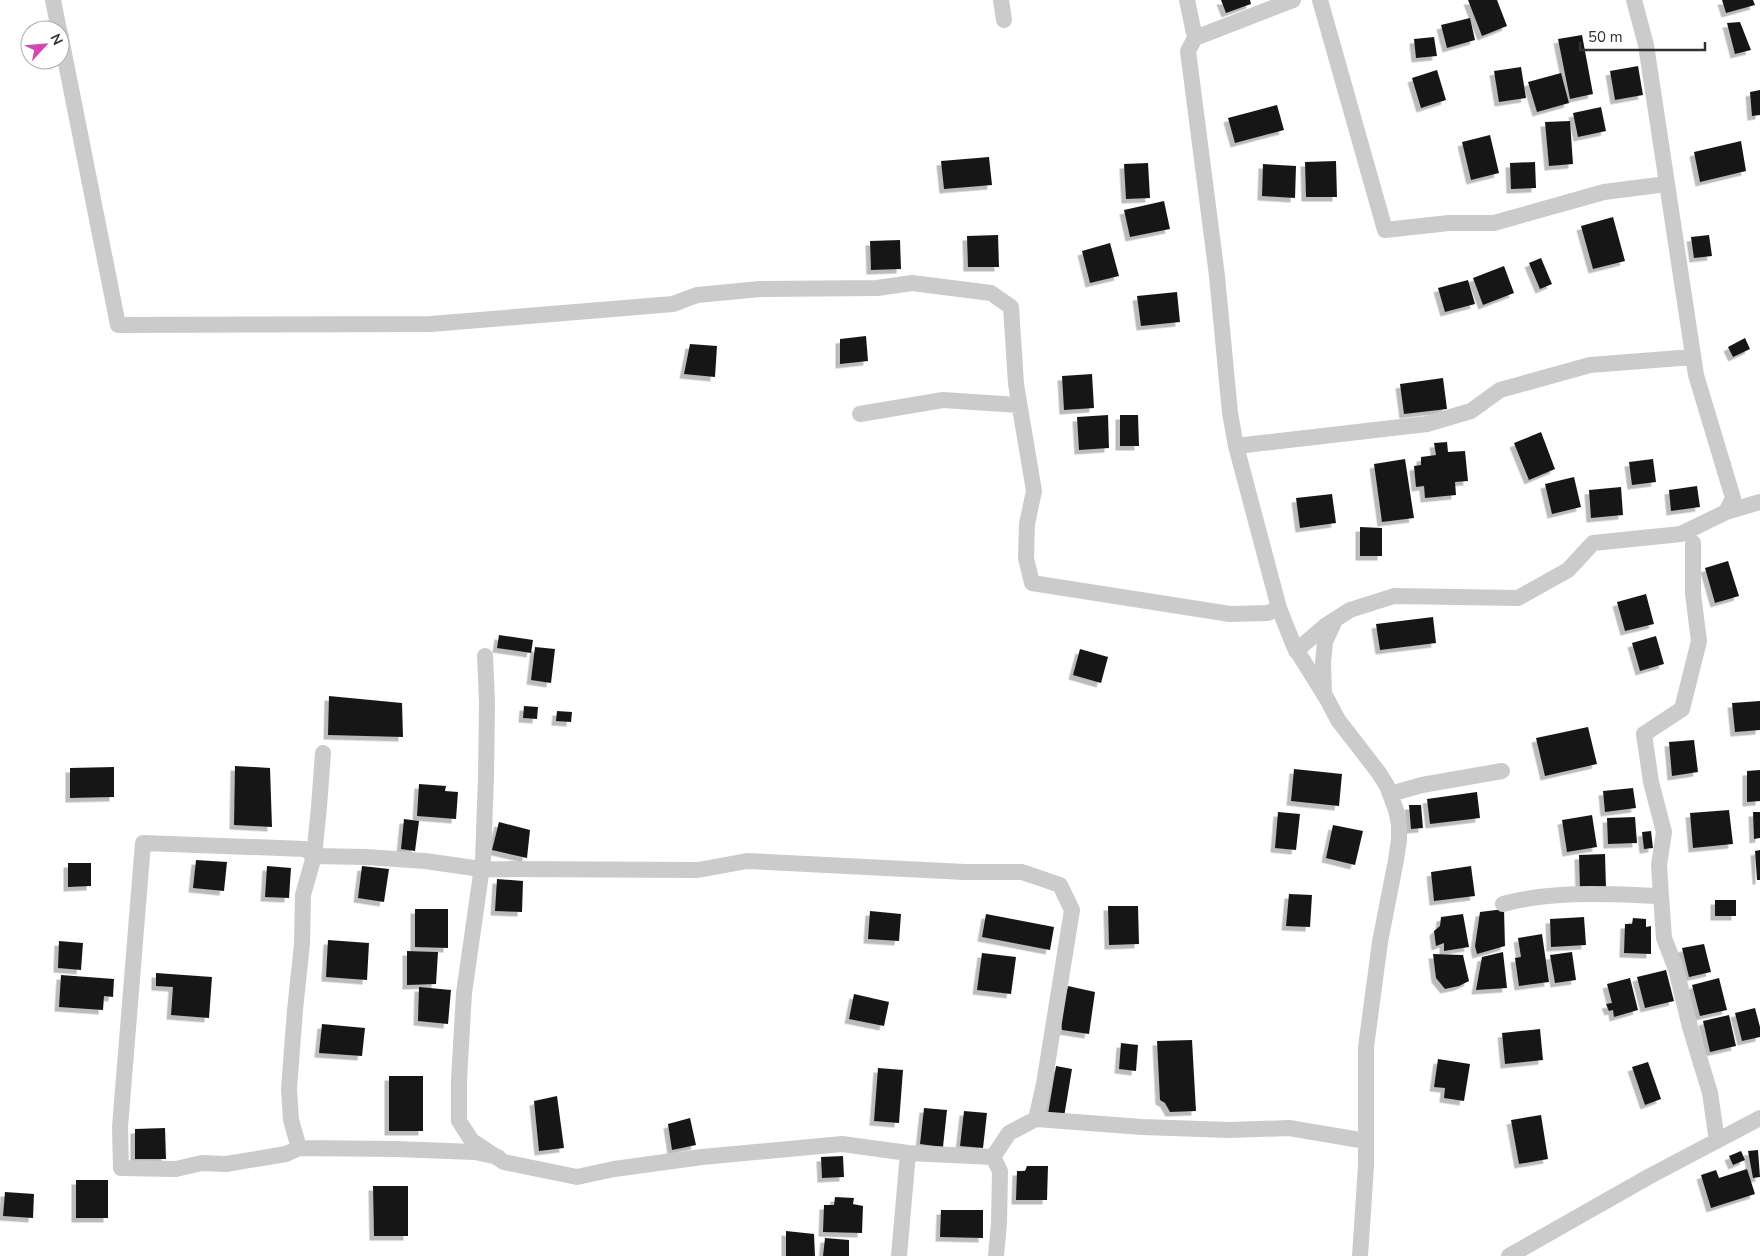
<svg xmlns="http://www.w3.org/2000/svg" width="1760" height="1256" font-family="'Nunito Sans',sans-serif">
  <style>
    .building { fill: #181818; filter: url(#shadow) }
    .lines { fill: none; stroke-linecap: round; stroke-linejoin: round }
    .minor { stroke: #cbcbcb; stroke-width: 16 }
  </style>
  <defs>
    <filter id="shadow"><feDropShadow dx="-4.5" dy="4.5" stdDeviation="0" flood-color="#0004"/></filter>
  </defs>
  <rect width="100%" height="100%" fill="#fff"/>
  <!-- building -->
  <path class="building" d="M 1221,0 L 1250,0 L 1251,4 L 1226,13 Z
    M 1468,0 L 1497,0 L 1507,26 L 1482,36 Z
    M 1722,0 L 1753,0 L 1755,5 L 1726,13 Z
    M 1470,18 L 1475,40 L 1447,48 L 1441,25 Z
    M 1740,22 L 1751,50 L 1735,54 L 1727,23 Z
    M 1582,35 L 1593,94 L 1570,99 L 1558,39 Z
    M 1434,37 L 1437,56 L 1416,58 L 1414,39 Z
    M 1638,66 L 1643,95 L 1615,100 L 1610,71 Z
    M 1521,67 L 1526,98 L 1499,102 L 1494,71 Z
    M 1437,70 L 1446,100 L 1421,108 L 1412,78 Z
    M 1561,73 L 1569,103 L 1537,112 L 1528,82 Z
    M 1760,90 L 1760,115 L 1752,116 L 1750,92 Z
    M 1277,105 L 1284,130 L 1235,143 L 1228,118 Z
    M 1601,107 L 1606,131 L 1578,137 L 1573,113 Z
    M 1570,121 L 1573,164 L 1549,166 L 1545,122 Z
    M 1490,135 L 1499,173 L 1471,180 L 1462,142 Z
    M 1741,141 L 1746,171 L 1700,182 L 1694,152 Z
    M 989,157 L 992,185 L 944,189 L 941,161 Z
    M 1336,161 L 1337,197 L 1306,197 L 1305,162 Z
    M 1535,162 L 1536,188 L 1511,189 L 1510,163 Z
    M 1148,163 L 1150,198 L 1126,199 L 1124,164 Z
    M 1263,164 L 1296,166 L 1295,198 L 1262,196 Z
    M 1164,201 L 1170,229 L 1130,237 L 1124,210 Z
    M 1613,217 L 1625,261 L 1593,269 L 1581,226 Z
    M 998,235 L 999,267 L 968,267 L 967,236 Z
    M 1709,235 L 1712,256 L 1694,258 L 1691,237 Z
    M 900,240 L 901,269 L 871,270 L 870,241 Z
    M 1110,243 L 1119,276 L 1090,283 L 1082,251 Z
    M 1541,258 L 1552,284 L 1540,289 L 1529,263 Z
    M 1504,266 L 1514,293 L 1483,305 L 1473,278 Z
    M 1468,280 L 1475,304 L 1445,312 L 1438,288 Z
    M 1177,292 L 1180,322 L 1141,326 L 1137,296 Z
    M 866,336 L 868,361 L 840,364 L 840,339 Z
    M 1745,338 L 1750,349 L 1733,357 L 1728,347 Z
    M 690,344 L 717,346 L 715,377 L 684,374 Z
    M 1092,374 L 1094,408 L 1064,410 L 1062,376 Z
    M 1443,378 L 1447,409 L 1404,414 L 1400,384 Z
    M 1108,415 L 1109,448 L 1079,450 L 1077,417 Z
    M 1120,415 L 1138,415 L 1139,446 L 1120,446 Z
    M 1541,432 L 1555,469 L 1529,480 L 1514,443 Z
    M 1447,442 L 1448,452 L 1465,451 L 1468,481 L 1455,482 L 1456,495 L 1425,498 L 1424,486 L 1416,487 L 1414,466 L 1421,465 L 1421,457 L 1436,455 L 1434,443 Z
    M 1405,459 L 1414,518 L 1382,522 L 1374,464 Z
    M 1653,459 L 1656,482 L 1632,485 L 1629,462 Z
    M 1574,477 L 1581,507 L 1552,514 L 1545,484 Z
    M 1697,486 L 1700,507 L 1671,511 L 1669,490 Z
    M 1621,487 L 1623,515 L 1591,518 L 1589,490 Z
    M 1332,494 L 1336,523 L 1300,528 L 1296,498 Z
    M 1360,527 L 1382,528 L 1382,556 L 1360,556 Z
    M 1728,561 L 1739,596 L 1715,603 L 1705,568 Z
    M 1646,594 L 1654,624 L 1625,631 L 1617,602 Z
    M 1433,617 L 1436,643 L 1380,650 L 1376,624 Z
    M 499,635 L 533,640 L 531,653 L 497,648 Z
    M 1656,636 L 1664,664 L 1640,671 L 1632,643 Z
    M 535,647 L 555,649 L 551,683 L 531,680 Z
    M 1080,649 L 1108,657 L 1101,683 L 1073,675 Z
    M 329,696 L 402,703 L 403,737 L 328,735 Z
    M 1760,701 L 1760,730 L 1735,732 L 1732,703 Z
    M 524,706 L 538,707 L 537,719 L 523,718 Z
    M 557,711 L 572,712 L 571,722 L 556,721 Z
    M 1588,727 L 1597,764 L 1545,776 L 1536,738 Z
    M 1694,740 L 1698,772 L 1672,776 L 1669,742 Z
    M 235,766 L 270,768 L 272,827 L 234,825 Z
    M 114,767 L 114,797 L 70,798 L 70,768 Z
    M 1294,769 L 1342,774 L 1339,806 L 1291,801 Z
    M 1760,770 L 1760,801 L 1747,802 L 1747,771 Z
    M 419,784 L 446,786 L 445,791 L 458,792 L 456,819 L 417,816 Z
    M 1633,788 L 1636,808 L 1605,812 L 1603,791 Z
    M 1477,792 L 1480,818 L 1430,824 L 1427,799 Z
    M 1409,805 L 1421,805 L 1423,828 L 1411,829 Z
    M 1729,810 L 1733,844 L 1693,848 L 1690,813 Z
    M 1278,812 L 1300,814 L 1296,850 L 1275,848 Z
    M 1753,812 L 1760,812 L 1760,838 L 1754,839 Z
    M 1592,815 L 1597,847 L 1567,852 L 1562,820 Z
    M 1635,817 L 1637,843 L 1608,844 L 1607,818 Z
    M 404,819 L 419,821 L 415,851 L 401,849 Z
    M 499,822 L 530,830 L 527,858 L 492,850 Z
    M 1333,825 L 1363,831 L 1355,865 L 1326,858 Z
    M 1651,831 L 1653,848 L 1644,849 L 1642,832 Z
    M 1760,850 L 1760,880 L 1757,880 L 1755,851 Z
    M 1605,854 L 1606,888 L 1580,889 L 1579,855 Z
    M 196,860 L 227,862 L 224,891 L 193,888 Z
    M 68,863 L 91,863 L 91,886 L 68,887 Z
    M 267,866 L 291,868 L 289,898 L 265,897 Z
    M 362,866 L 389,869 L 384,902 L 358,898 Z
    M 1471,866 L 1475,896 L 1434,901 L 1431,872 Z
    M 497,879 L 523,881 L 522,912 L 495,911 Z
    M 1289,894 L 1312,895 L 1310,927 L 1286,926 Z
    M 1715,900 L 1736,900 L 1736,916 L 1715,916 Z
    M 1108,906 L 1138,906 L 1139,944 L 1109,945 Z
    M 415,909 L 448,909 L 448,948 L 415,947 Z
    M 1504,909 L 1505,946 L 1477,954 L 1475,946 L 1480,912 Z
    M 870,911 L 901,914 L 899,941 L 868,939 Z
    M 986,914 L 1054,927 L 1050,950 L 982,937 Z
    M 1463,914 L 1469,947 L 1444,951 L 1444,943 L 1436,946 L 1434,931 L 1440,926 L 1441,917 Z
    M 1584,917 L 1586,945 L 1551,947 L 1550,919 Z
    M 1633,918 L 1646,919 L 1646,927 L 1651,926 L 1651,954 L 1624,953 L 1625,924 L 1632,924 Z
    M 1542,934 L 1549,982 L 1519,986 L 1515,958 L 1521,957 L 1518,938 Z
    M 328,940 L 369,943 L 367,980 L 326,977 Z
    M 59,941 L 83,943 L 81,970 L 58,968 Z
    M 1704,944 L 1711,972 L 1689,977 L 1682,948 Z
    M 407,951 L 438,952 L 436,984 L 407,985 Z
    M 1503,952 L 1507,988 L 1476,990 L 1482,957 Z
    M 1572,952 L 1576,980 L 1555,983 L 1550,955 Z
    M 982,953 L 1016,957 L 1011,994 L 977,990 Z
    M 1433,954 L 1463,955 L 1469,981 L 1459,986 L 1445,989 L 1436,978 Z
    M 1666,970 L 1674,1001 L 1645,1008 L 1637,977 Z
    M 156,973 L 212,977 L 209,1018 L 171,1015 L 173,987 L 156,986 Z
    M 61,975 L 114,979 L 113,997 L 104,996 L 103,1010 L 59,1007 Z
    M 1630,978 L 1638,1010 L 1614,1017 L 1613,1010 L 1609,1011 L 1606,1004 L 1612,1003 L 1607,984 Z
    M 1719,978 L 1727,1010 L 1700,1016 L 1692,985 Z
    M 1068,986 L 1095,992 L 1089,1034 L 1062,1030 L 1060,1015 Z
    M 419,987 L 451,990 L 448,1024 L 418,1021 Z
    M 854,994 L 889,1002 L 884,1026 L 849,1019 Z
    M 1755,1008 L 1760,1027 L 1760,1037 L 1742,1041 L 1735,1013 Z
    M 1729,1015 L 1736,1046 L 1710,1052 L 1703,1021 Z
    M 322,1024 L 365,1028 L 362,1056 L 319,1053 Z
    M 1540,1029 L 1543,1060 L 1505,1064 L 1502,1033 Z
    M 1192,1040 L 1196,1111 L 1170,1112 L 1165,1103 L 1160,1100 L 1157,1041 Z
    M 1121,1043 L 1138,1045 L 1136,1071 L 1119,1069 Z
    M 1438,1059 L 1470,1064 L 1464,1101 L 1444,1098 L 1445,1088 L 1434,1087 Z
    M 1648,1062 L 1661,1099 L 1645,1105 L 1632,1067 Z
    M 1056,1066 L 1072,1069 L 1064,1117 L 1048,1114 Z
    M 878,1068 L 903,1070 L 899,1123 L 874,1121 Z
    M 389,1076 L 423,1076 L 423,1131 L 389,1131 Z
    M 557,1096 L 564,1148 L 539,1151 L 534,1101 Z
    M 924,1108 L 947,1110 L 943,1147 L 920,1144 Z
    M 964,1111 L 987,1113 L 983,1148 L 960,1146 Z
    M 1541,1115 L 1548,1159 L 1519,1164 L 1511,1120 Z
    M 690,1118 L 696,1145 L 672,1150 L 668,1124 Z
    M 165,1128 L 166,1159 L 135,1159 L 135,1129 Z
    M 1758,1150 L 1760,1177 L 1753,1178 L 1748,1151 Z
    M 1741,1151 L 1745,1160 L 1733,1165 L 1729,1156 Z
    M 843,1156 L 844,1177 L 822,1178 L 821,1157 Z
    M 1027,1166 L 1048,1166 L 1047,1200 L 1016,1200 L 1017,1171 L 1025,1171 Z
    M 1747,1169 L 1755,1194 L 1711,1208 L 1701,1175 L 1716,1170 L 1719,1178 Z
    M 76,1180 L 108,1180 L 108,1218 L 76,1218 Z
    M 373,1186 L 408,1186 L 408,1236 L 374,1236 Z
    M 5,1192 L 34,1194 L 33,1218 L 3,1216 Z
    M 835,1197 L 854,1198 L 853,1204 L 863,1206 L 862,1233 L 823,1232 L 824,1205 L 834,1205 Z
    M 941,1210 L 983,1210 L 983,1238 L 940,1237 Z
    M 786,1231 L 814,1234 L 815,1256 L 786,1256 Z
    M 825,1238 L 849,1240 L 849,1256 L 823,1256 Z"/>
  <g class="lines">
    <!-- minor -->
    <path class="minor" d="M 53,0 L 59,30
      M 1001,0 L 1004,20
      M 1187,0 L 1195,38 L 1188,51 L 1217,276 L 1230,413 L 1236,446 L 1279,608 L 1294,646 L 1327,699 L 1338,720 L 1379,773 L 1387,786 L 1396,810 L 1399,825 L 1399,840 L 1396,860 L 1380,942 L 1366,1047 L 1366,1166 L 1360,1256
      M 1320,0 L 1385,230 L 1449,223 L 1494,223 L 1604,192 L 1667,184
      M 1634,0 L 1646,45 L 1696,375 L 1733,498 L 1726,512 L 1760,502
      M 60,33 L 118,325 L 431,324 L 673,304 L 697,295 L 760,289 L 877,288 L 912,283 L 991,293 L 1011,307 L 1016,384 L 1034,491 L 1027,524 L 1026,558 L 1032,583 L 1230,614 L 1268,613 L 1279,608
      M 1195,38 L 1293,0
      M 860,414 L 943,400 L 1019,405
      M 1236,446 L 1427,424 L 1471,411 L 1500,390 L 1590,365 L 1693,357
      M 1296,651 L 1325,626 L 1350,610 L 1394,596 L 1518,598 L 1568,570 L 1593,543 L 1681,534 L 1726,512
      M 485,656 L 487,702 L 486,777 L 483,860 L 464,993 L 459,1080 L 459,1121 L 472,1141 L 504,1162 L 577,1177 L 614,1169 L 702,1157 L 842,1144 L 908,1153 L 993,1157 L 1009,1133 L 1036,1119
      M 1324,693 L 1323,663 L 1325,642 L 1335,620
      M 323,753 L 319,807 L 314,856 L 366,857 L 425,861 L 481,869 L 698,870 L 747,861 L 965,872 L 1022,872 L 1060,885 L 1072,910 L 1044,1084 L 1036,1119 L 1142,1127 L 1229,1130 L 1289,1128 L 1366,1141
      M 1390,794 L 1422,785 L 1502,771
      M 1661,896 L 1664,938 L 1676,969 L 1690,1027 L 1710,1093 L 1717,1141
      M 1503,904 C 1554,890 1609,894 1661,896 L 1659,865 L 1664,832 L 1651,782 L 1644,734 L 1682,709 L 1699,641 L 1693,594 L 1693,543
      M 299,1148 L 286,1154 L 226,1164 L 202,1163 L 176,1169 L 121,1168 L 120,1127 L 143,843 L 305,849 L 314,856 L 303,895 L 302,944 L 295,1010 L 289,1089 L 291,1120 L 299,1148 L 395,1149 L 475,1152 L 498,1157
      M 993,1157 L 1000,1171 L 999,1223 L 996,1256
      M 899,1256 L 908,1153
      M 1509,1256 L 1650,1176 L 1760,1118"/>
  </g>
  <!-- north arrow -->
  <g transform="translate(45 45) rotate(64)"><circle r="24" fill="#ffffff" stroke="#adadad"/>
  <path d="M0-4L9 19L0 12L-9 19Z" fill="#d447b2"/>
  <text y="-8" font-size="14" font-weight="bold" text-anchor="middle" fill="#313131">N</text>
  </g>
  <!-- scale -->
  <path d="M1580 42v8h125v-8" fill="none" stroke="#313131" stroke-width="2.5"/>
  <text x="1588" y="42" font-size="15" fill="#313131" stroke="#ffffff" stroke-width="4" paint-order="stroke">50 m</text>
</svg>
